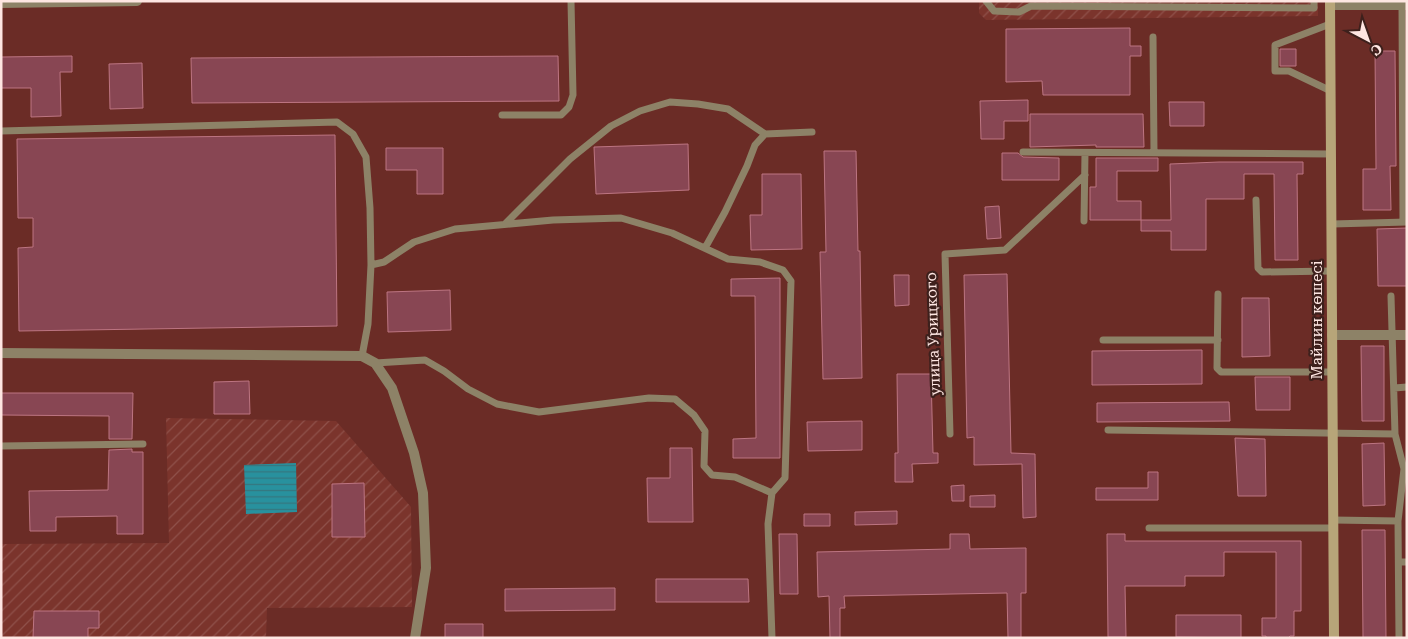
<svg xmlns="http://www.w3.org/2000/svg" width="1408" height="639" font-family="'Roboto Serif',serif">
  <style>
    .industrial { fill: url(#industrial-furrows) }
    .water { fill: url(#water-rules) }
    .building { fill: #884653; stroke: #bd7582 }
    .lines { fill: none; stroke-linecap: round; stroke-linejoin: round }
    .lane { stroke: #8d8267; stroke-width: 7 }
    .street { stroke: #8d8267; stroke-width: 10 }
    .secondary { stroke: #b7a579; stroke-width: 10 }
    .labels { text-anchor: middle; stroke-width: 4.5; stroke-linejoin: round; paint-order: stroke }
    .street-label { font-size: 15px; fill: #fee6e2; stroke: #3d201c }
  </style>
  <defs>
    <pattern id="industrial-furrows" width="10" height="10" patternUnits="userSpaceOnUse" patternTransform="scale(1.25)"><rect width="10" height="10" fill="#7b342c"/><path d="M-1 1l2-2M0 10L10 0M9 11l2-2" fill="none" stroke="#8f514a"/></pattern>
    <pattern id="water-rules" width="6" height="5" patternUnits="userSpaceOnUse" patternTransform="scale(1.25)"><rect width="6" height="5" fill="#28919e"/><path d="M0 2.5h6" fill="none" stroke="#35767e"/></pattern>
  </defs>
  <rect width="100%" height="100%" fill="#6b2c26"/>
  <!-- industrial -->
  <path class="industrial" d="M 979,1 L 1318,1 L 1318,16 L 986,20 L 979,13 Z
    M 166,418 L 336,421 L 411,507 L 412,607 L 267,608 L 266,638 L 1,638 L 1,544 L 169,543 Z"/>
  <!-- water -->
  <path class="water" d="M 296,463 L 297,512 L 246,514 L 244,465 Z"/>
  <!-- building -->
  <path class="building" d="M 1130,28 L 1130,46 L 1141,46 L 1141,56 L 1130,56 L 1130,95 L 1043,95 L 1042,81 L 1006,82 L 1006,29 Z
    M 1280,49 L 1296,49 L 1296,66 L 1280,66 Z
    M 1375,51 L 1395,51 L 1396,166 L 1390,166 L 1391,210 L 1363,210 L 1363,169 L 1376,169 Z
    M 72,56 L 72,72 L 60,72 L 61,116 L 31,117 L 31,88 L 1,88 L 1,57 Z
    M 558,56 L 559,101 L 192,103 L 191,58 Z
    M 142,63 L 143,108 L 110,109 L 109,64 Z
    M 1028,100 L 1028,121 L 1004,121 L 1004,139 L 981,139 L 980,101 Z
    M 1169,102 L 1204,102 L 1204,126 L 1170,126 Z
    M 1030,114 L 1143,114 L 1144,147 L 1096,147 L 1096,145 L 1030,147 Z
    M 335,135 L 337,326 L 19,331 L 18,248 L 33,247 L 33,218 L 18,218 L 17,139 Z
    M 688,144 L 689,190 L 596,194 L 594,147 Z
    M 386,148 L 443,148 L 443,194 L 417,194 L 417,170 L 386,170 Z
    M 824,151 L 856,151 L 858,251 L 860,251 L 862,378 L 823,379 L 820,252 L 826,252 Z
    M 1002,153 L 1018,153 L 1023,157 L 1059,158 L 1059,180 L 1002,180 Z
    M 1096,158 L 1158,158 L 1158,171 L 1117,171 L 1117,201 L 1141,201 L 1141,220 L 1090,220 L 1090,187 L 1096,187 Z
    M 1219,162 L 1303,162 L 1303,174 L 1297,174 L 1298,260 L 1275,260 L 1274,174 L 1244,174 L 1244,199 L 1206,199 L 1206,250 L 1171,250 L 1171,231 L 1141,231 L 1141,220 L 1171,220 L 1170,164 Z
    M 762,174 L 801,174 L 802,249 L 751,250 L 750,215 L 762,215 Z
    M 999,206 L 1001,238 L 987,239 L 985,207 Z
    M 1407,228 L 1407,286 L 1378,286 L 1377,229 Z
    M 1007,274 L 1011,453 L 1035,454 L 1036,517 L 1023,518 L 1022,464 L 974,465 L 974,437 L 967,438 L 964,275 Z
    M 894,275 L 909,275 L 909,305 L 895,306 Z
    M 780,278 L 780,458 L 733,458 L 733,439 L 756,438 L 755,296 L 731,296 L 731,279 Z
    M 450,290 L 451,330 L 388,332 L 387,292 Z
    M 1242,298 L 1269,298 L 1270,356 L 1242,357 Z
    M 1361,346 L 1384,346 L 1384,421 L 1362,421 Z
    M 1202,350 L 1202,384 L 1092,385 L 1092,351 Z
    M 897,374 L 931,374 L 933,453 L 938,453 L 938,463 L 912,464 L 913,482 L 895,482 L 895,453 L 898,453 Z
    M 1255,377 L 1290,377 L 1290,410 L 1256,410 Z
    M 249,381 L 250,414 L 214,414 L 214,382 Z
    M 1,393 L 133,393 L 132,439 L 109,439 L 109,416 L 1,415 Z
    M 1229,402 L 1230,421 L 1097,422 L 1097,403 Z
    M 862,421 L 862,450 L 808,451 L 807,422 Z
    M 1235,438 L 1265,439 L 1266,496 L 1238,496 Z
    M 1384,443 L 1385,505 L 1363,506 L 1362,444 Z
    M 670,448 L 692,448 L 693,522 L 648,522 L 647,478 L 670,478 Z
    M 132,449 L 132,452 L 143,452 L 143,534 L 117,534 L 117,516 L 56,517 L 56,531 L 30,531 L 29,491 L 108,490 L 109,450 Z
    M 1148,472 L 1158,472 L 1158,500 L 1096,500 L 1096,488 L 1148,488 Z
    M 364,483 L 365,537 L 332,537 L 332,484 Z
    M 964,485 L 964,501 L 952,501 L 951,486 Z
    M 995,495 L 995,507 L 970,507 L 970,496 Z
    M 897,511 L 897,524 L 855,525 L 855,512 Z
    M 804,514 L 830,514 L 830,526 L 804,526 Z
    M 1362,530 L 1385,530 L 1386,638 L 1363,638 Z
    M 779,534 L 797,534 L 798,594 L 780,594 Z
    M 950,534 L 969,534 L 970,549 L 1026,548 L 1026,593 L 1021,593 L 1021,638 L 1008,638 L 1007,593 L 844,596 L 845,608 L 840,608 L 840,638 L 830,638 L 829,596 L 818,597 L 817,552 L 950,549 Z
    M 1107,534 L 1125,534 L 1125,541 L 1301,541 L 1301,611 L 1294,611 L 1294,636 L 1290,636 L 1288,638 L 1266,638 L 1266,636 L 1262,636 L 1262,618 L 1276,618 L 1276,552 L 1224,552 L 1224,576 L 1185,576 L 1185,586 L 1125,586 L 1126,637 L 1108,637 Z
    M 656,579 L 748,579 L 749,602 L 656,602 Z
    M 615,588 L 615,610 L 505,611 L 505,589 Z
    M 34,611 L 99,611 L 99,628 L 88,628 L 88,638 L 33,638 Z
    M 1176,615 L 1241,615 L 1241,638 L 1176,637 Z
    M 445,624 L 483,624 L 483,638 L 445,638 Z"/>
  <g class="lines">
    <!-- lane -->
    <path class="lane" d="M 986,1 L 994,11 L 1019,12 L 1031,6 L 1314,8 L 1314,1
      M 1402,5 L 1403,222
      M 1330,24 L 1275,45 L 1275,71 L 1289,71 L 1331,91
      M 1153,37 L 1154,153
      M 502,115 L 561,115 L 569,107 L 573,95 L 571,1
      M 1,131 L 337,122 L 353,134 L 366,157 L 370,208 L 371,265
      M 1023,152 L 1331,154
      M 1256,200 L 1258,268 L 1262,272 L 1332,271
      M 1084,221 L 1085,153
      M 506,223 L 570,159 L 611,126 L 640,111 L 670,102 L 698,104 L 728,109 L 765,134
      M 1332,224 L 1407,222
      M 705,248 L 725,212 L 747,166 L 755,145 L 765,134 L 812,132
      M 1218,294 L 1217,368 L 1221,372 L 1332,372
      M 1391,296 L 1395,434 L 1404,469 L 1398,521 L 1399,638
      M 1103,340 L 1218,340
      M 362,356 L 368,324 L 371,265 L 384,262 L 414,242 L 455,229 L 553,220 L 621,218 L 672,233 L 728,259 L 760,262 L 783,270 L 791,281 L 785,478 L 772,493 L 768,524 L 772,638
      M 375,363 L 425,360 L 444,371 L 468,389 L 497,404 L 539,412 L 649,398 L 675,399 L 694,415 L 705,431 L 704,466 L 712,475 L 735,477 L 772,493
      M 1394,388 L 1407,387
      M 1108,430 L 1395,434
      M 950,434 L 945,254 L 1005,250 L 1085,175
      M 1,446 L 143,444
      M 1333,520 L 1398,521
      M 1149,528 L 1333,528
      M 1399,562 L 1407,562"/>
    <!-- street -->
    <path class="street" d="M 1,3 L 137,1
      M 1330,5 L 1407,5
      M 1332,335 L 1407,335
      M 1,353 L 362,356 L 375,363 L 392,388 L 414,453 L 423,493 L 426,568 L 415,638"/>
    <!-- secondary -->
    <path class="secondary" d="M 1330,1 L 1334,638"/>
  </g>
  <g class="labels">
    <!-- street labels -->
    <g class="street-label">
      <text transform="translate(1317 320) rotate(-90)" y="5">Майлин көшесі</text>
      <text transform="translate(933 334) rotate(-92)" y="5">улица Урицкого</text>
    </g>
  </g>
  <!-- border -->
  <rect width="1408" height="639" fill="none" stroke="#fee6e2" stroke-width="5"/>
  <!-- north arrow -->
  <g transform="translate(1368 40) rotate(139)" stroke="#3d201c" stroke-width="4" paint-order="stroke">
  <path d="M0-4L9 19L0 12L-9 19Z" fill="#fee6e2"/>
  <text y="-8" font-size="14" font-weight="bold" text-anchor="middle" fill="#fee6e2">С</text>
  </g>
</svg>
